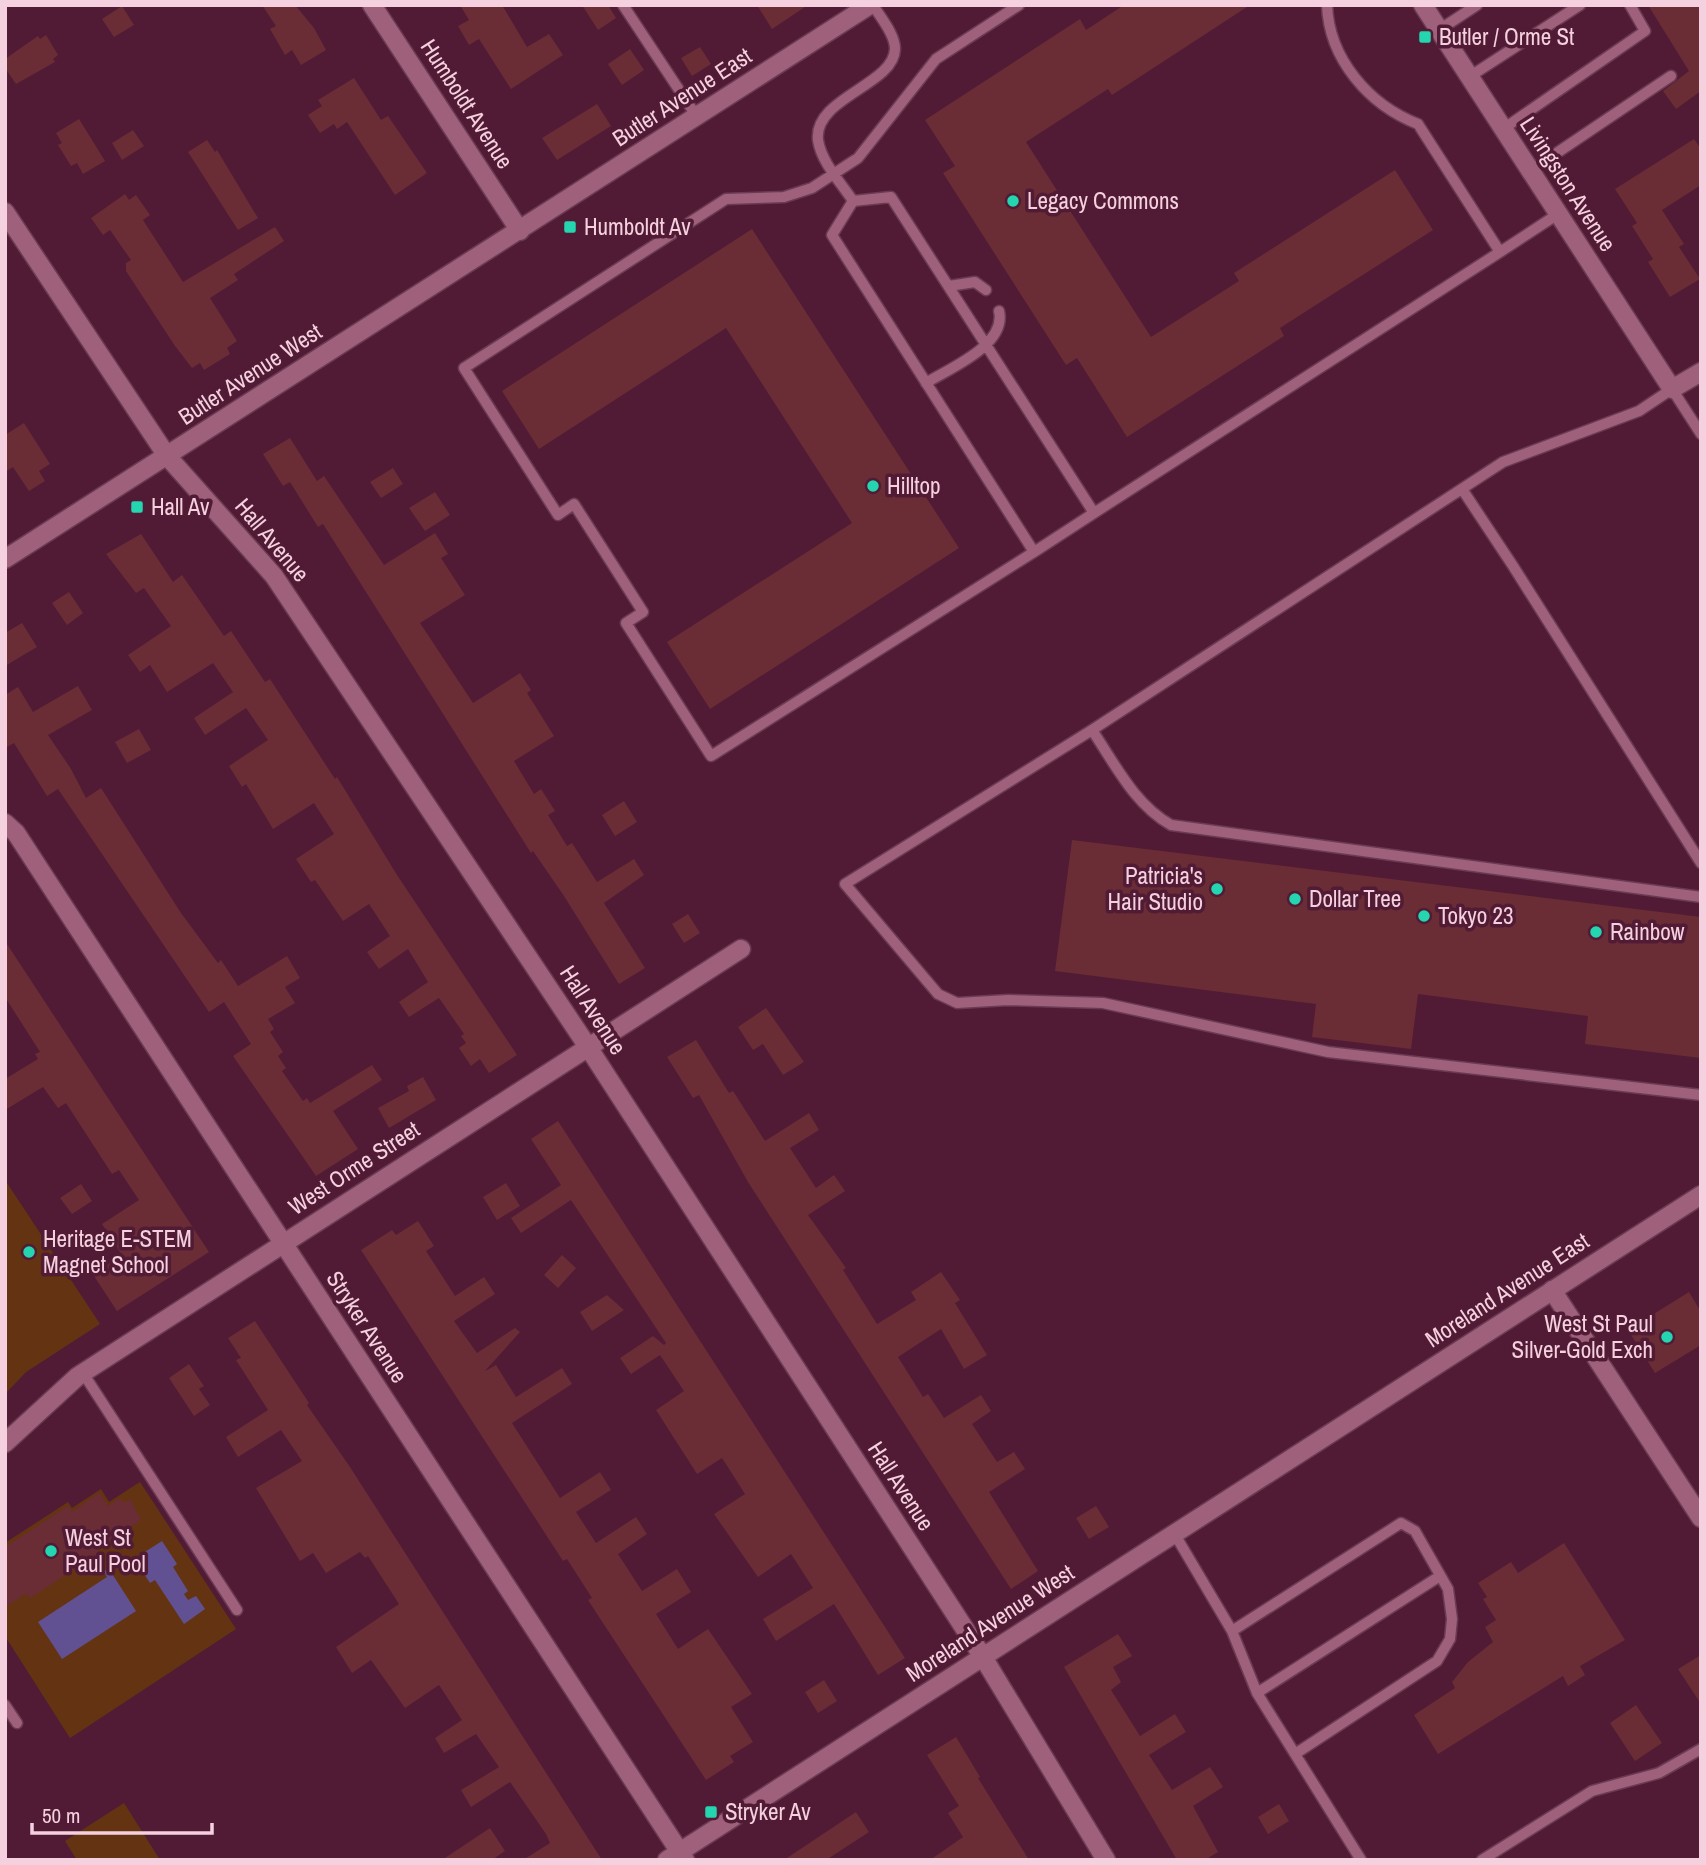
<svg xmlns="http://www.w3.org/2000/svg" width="1706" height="1865" font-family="'Archivo Narrow',sans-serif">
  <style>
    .green { fill: #643412 }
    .water { fill: #615193 }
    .building { fill: #6a2d36 }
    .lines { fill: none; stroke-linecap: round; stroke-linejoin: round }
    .lane-casing { stroke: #6a3b53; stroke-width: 13 }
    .street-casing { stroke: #6a3b53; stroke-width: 21 }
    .secondary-casing { stroke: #6a3b53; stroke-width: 21 }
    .lane { stroke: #9e607a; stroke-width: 10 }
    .street { stroke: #9e607a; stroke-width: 18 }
    .secondary { stroke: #9e607a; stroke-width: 18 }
    .poi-dot { fill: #24d5af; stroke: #511b35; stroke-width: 2.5 }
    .labels { text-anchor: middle; stroke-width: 7; stroke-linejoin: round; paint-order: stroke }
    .poi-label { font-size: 23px; fill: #f5d1df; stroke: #511b35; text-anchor: start }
    .street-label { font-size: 23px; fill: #f5d1df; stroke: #511b35 }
  </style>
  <rect width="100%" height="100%" fill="#511b35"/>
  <!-- green -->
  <path class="green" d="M 5,1180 L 100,1324 L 26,1372 L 5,1394 Z
    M 140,1482 L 236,1629 L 70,1738 L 5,1636 L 5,1543 L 68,1502 L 72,1508 L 101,1489 L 109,1502 Z
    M 124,1803 L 160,1860 L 77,1860 L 65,1841 Z"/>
  <!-- water -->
  <path class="water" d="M 162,1541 L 177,1564 L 173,1567 L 188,1591 L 184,1594 L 188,1600 L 196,1596 L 205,1609 L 184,1624 L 155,1580 L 150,1583 L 134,1559 Z
    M 109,1569 L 136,1611 L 62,1659 L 38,1622 L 107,1577 L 104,1571 Z"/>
  <!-- building -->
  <path class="building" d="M 262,5 L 295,5 L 314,28 L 326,50 L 301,65 L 292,50 L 285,55 L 270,29 L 276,26 Z
    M 460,5 L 502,5 L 527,47 L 549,34 L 563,55 L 511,89 L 479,39 L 469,45 L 458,26 L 469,20 Z
    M 582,5 L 608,5 L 616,18 L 598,30 Z
    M 757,5 L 808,5 L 772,29 Z
    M 1124,5 L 1250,5 L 1112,95 L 1108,89 L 1026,142 L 1151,337 L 1239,281 L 1234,273 L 1395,170 L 1433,230 L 1280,328 L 1284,336 L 1127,437 L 1077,358 L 1066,365 L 943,173 L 955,166 L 925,120 L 1080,19 L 1086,30 Z
    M 1648,5 L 1701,5 L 1701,91 L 1676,109 L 1663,91 L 1689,71 Z
    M 122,6 L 134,25 L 114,37 L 102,19 Z
    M 46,35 L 58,55 L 53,59 L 55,62 L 16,84 L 5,68 L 5,59 L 38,36 L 40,39 Z
    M 700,47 L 711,64 L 692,76 L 681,58 Z
    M 630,49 L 644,70 L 622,85 L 608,64 Z
    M 354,78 L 381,120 L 388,116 L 427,173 L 395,195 L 347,122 L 337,129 L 334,124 L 320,133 L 308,115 L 322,106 L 318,100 Z
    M 597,104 L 611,126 L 557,160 L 542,138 Z
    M 79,119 L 105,161 L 83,174 L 77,163 L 71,166 L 58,145 L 62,143 L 56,133 Z
    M 133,130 L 144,146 L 122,160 L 112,143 Z
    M 1694,139 L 1701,149 L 1701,185 L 1662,210 L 1684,244 L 1679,247 L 1700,279 L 1670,297 L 1648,262 L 1653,259 L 1632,226 L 1637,223 L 1615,189 Z
    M 207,140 L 215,152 L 217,150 L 258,218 L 238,230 L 188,152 Z
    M 125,194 L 129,200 L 136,195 L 150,215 L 143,220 L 183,282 L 275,227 L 284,241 L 234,274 L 238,280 L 210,298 L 237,341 L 227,348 L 230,354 L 204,370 L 200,363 L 192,368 L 175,346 L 126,271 L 126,263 L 131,260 L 110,230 L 103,235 L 91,218 Z
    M 752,229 L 959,548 L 710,709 L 667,642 L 852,523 L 726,328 L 539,449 L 502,391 Z
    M 24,423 L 50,464 L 39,471 L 45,481 L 29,491 L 13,467 L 5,472 L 5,435 Z
    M 290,438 L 317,481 L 324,476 L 384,565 L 435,533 L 448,554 L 441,558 L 465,595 L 420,623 L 473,703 L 520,673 L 531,690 L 527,693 L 554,736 L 514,761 L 534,794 L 541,789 L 555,811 L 548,815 L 567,846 L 572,843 L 597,882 L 634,859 L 644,875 L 604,903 L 645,968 L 619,984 L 564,896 L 533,851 L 531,853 L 323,524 L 318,527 L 290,482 L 283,486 L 263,454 Z
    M 393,468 L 403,484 L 381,498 L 370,482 Z
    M 435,492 L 450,515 L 425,531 L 409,508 Z
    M 141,534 L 173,582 L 182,575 L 224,636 L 231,631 L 265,682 L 270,679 L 335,779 L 337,777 L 397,875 L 517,1055 L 489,1073 L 480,1059 L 471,1066 L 459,1048 L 466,1043 L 461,1036 L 464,1034 L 439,998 L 409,1017 L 399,1002 L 428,982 L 408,949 L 379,969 L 367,952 L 390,936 L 369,904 L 343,921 L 315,880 L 311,882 L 296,859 L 334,834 L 314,803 L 273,829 L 246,784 L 242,787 L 229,766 L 268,740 L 246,708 L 205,735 L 194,718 L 233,692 L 213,663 L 167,692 L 150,665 L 140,672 L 128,655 L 171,626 L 144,588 L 136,593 L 106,554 Z
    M 69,592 L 83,613 L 67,625 L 52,603 Z
    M 22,623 L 37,647 L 5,666 L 5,633 Z
    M 78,686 L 92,710 L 48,735 L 71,769 L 86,798 L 101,788 L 181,913 L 218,963 L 221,960 L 238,986 L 287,956 L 300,978 L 285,987 L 295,1003 L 268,1019 L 274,1029 L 270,1032 L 283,1052 L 278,1056 L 286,1068 L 282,1071 L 303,1101 L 307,1098 L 310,1103 L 372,1065 L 382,1080 L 333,1111 L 358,1149 L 316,1176 L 233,1056 L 251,1044 L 224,1002 L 209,1012 L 58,789 L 47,796 L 14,743 L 5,748 L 5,695 L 18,687 L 33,712 Z
    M 139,729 L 151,750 L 127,763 L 115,742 Z
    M 624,801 L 637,822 L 615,836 L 602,815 Z
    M 1072,840 L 1701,917 L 1701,1058 L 1585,1044 L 1588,1016 L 1418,994 L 1411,1049 L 1312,1037 L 1316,1004 L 1055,971 Z
    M 688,914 L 700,933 L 684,943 L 672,924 Z
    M 5,941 L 209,1252 L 117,1311 L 92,1273 L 122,1255 L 102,1224 L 139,1200 L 119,1170 L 112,1174 L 66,1103 L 58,1108 L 43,1087 L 5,1110 L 5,1079 L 38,1059 L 35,1054 L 40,1052 L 5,997 Z
    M 766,1008 L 804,1062 L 783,1075 L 763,1044 L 753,1050 L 738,1027 Z
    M 696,1040 L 729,1093 L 733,1091 L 765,1141 L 809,1113 L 819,1130 L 790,1148 L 816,1188 L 834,1175 L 845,1191 L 808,1215 L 846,1268 L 843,1270 L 877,1324 L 916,1300 L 911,1292 L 941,1272 L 960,1300 L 955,1303 L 987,1355 L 964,1369 L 941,1329 L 898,1357 L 923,1397 L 928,1394 L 944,1418 L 981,1395 L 991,1411 L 972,1424 L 997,1462 L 1014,1452 L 1025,1469 L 989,1492 L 1038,1571 L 1011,1589 L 748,1182 L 699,1095 L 693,1098 L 667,1057 Z
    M 423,1077 L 436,1100 L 389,1128 L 378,1108 L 409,1091 L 407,1086 Z
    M 558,1121 L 905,1658 L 878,1675 L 834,1604 L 776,1641 L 763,1619 L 813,1588 L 791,1554 L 758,1577 L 714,1514 L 745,1494 L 722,1458 L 697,1474 L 656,1410 L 684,1391 L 660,1355 L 631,1374 L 620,1358 L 653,1336 L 664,1345 L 666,1343 L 571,1200 L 521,1233 L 511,1218 L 561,1185 L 531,1139 Z
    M 506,1183 L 520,1206 L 497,1220 L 483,1197 Z
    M 81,1184 L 92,1201 L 72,1214 L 60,1198 Z
    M 418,1221 L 434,1246 L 426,1251 L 455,1296 L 484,1277 L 495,1294 L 454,1321 L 477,1353 L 515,1328 L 520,1332 L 485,1371 L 496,1365 L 516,1397 L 562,1368 L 572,1384 L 512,1423 L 560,1498 L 600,1472 L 611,1490 L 576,1512 L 596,1543 L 636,1517 L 647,1534 L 618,1554 L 642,1591 L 677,1569 L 691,1592 L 656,1614 L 678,1649 L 708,1629 L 752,1694 L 731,1707 L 753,1742 L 730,1756 L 734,1762 L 706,1780 L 601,1620 L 588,1600 L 592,1598 L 567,1559 L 563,1561 L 361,1250 L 392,1230 L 396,1235 Z
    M 562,1255 L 576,1268 L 558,1288 L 544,1275 Z
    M 1689,1292 L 1701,1312 L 1701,1345 L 1655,1373 L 1628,1330 Z
    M 607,1295 L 624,1310 L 592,1331 L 580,1312 Z
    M 255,1321 L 309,1403 L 307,1405 L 350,1467 L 602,1860 L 523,1860 L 550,1843 L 546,1834 L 510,1782 L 471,1807 L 461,1790 L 499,1767 L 476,1734 L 444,1753 L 435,1738 L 462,1720 L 439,1685 L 405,1708 L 371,1660 L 352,1673 L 336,1647 L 399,1604 L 368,1556 L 365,1558 L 360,1552 L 326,1573 L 313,1553 L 300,1561 L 256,1488 L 302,1461 L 281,1430 L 238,1457 L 226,1437 L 268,1410 L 236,1360 L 241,1358 L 228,1338 Z
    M 189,1364 L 204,1386 L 199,1389 L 210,1405 L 194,1416 L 169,1378 Z
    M 99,1493 L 108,1506 L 120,1498 L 124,1503 L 130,1499 L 141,1520 L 96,1549 L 99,1553 L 30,1598 L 27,1593 L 5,1607 L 5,1547 L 68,1506 L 72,1512 Z
    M 1096,1506 L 1109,1527 L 1089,1539 L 1076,1518 Z
    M 1564,1543 L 1625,1640 L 1580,1666 L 1585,1675 L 1568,1686 L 1563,1676 L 1438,1754 L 1414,1715 L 1455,1688 L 1452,1682 L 1468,1662 L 1493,1642 L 1485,1627 L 1496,1620 L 1483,1599 L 1487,1597 L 1478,1583 L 1511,1562 L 1518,1573 Z
    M 1118,1634 L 1132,1656 L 1113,1667 L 1121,1682 L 1111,1690 L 1140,1736 L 1175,1714 L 1186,1732 L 1149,1755 L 1172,1790 L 1210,1767 L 1223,1787 L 1193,1806 L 1218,1852 L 1205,1860 L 1177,1860 L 1064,1667 Z
    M 1701,1655 L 1701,1704 L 1678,1669 Z
    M 824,1680 L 837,1701 L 818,1713 L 805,1692 Z
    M 1636,1705 L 1662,1743 L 1635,1761 L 1610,1723 Z
    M 956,1737 L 980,1777 L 978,1778 L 1029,1860 L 930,1860 L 963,1837 L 948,1813 L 959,1806 L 927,1755 Z
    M 1279,1804 L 1289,1821 L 1268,1834 L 1258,1817 Z
    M 856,1812 L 869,1832 L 826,1860 L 784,1860 Z
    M 490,1828 L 505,1851 L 492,1860 L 442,1860 Z"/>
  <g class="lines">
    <defs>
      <path id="lane" d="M 623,5 L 697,117
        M 1019,5 L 936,59 L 858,158 L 812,188 L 784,197 L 726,199 L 464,368 L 558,515 L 574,504 L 643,612 L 626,623 L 711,756 L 1034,552
        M 1439,30 L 1477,5
        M 1469,77 L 1580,5
        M 1503,129 L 1645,31 L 1630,5
        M 1530,171 L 1671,76
        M 891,197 L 1094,513 L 1034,552 L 832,235 L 853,201 Z
        M 853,201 C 842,184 821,162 818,140 C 813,98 894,85 895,49 C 895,34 880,17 873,5
        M 1500,252 L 1558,214
        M 949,286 L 975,282 L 986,290
        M 926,383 C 950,368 1007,345 999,311
        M 1701,434 L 1672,389 L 1639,411 L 1503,462 L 1092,730 L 845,884 L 938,994 L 957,1003 L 1008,1000 L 1103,1003 L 1328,1052 L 1701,1095
        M 1462,489 L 1513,566 L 1701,863
        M 1094,513 L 1500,252 L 1418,124 C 1369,105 1329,59 1327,5
        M 1092,730 C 1115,764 1134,804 1171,825 L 1701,897
        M 83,1373 L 237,1610
        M 1174,1533 L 1232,1631 L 1257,1693 L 1361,1860
        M 1232,1631 L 1401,1523 L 1415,1531 L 1448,1589 L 1452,1619 L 1450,1639 L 1437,1661 L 1295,1754
        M 1257,1693 L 1440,1576
        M 5,1705 L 17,1723
        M 1482,1860 L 1592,1791 L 1659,1773 L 1701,1749"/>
      <path id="street" d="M 372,5 L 520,231
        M 1423,5 L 1672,389 L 1701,372
        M 5,212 L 167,456 L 274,576 L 588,1047 L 983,1657 L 1106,1860
        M 5,823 L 16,833 L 685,1860
        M 1552,1290 L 1701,1518
        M 5,1443 L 78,1376 L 741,949"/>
      <path id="secondary" d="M 5,559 L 870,5
        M 667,1860 L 1701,1195"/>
    </defs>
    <!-- lane casing -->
    <use href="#lane" class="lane-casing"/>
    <!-- street casing -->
    <use href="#street" class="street-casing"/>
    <!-- secondary casing -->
    <use href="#secondary" class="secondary-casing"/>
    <!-- lane -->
    <use href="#lane" class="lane"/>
    <!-- street -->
    <use href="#street" class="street"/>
    <!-- secondary -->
    <use href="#secondary" class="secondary"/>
  </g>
  <!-- markers -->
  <g class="poi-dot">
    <rect x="1418" y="30" width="14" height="14" rx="3.5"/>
    <circle cx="1013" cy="201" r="7"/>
    <rect x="563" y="220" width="14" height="14" rx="3.5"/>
    <circle cx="873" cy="486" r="7"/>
    <rect x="130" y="500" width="14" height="14" rx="3.5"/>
    <circle cx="1217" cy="889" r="7"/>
    <circle cx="1295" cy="899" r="7"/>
    <circle cx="1424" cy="916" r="7"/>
    <circle cx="1596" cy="932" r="7"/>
    <circle cx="29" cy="1252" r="7"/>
    <circle cx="1667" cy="1337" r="7"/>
    <circle cx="51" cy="1551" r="7"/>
    <rect x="704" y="1805" width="14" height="14" rx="3.5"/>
  </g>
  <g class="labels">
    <!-- poi labels -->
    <g class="poi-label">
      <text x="1439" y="45">Butler / Orme St</text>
      <text x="1027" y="209">Legacy Commons</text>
      <text x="584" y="235">Humboldt Av</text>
      <text x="887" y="494">Hilltop</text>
      <text x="151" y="515">Hall Av</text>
      <text x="1203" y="884" text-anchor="end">Patricia's<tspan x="1203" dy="26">Hair Studio</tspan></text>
      <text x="1309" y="907">Dollar Tree</text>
      <text x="1438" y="924">Tokyo 23</text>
      <text x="1610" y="940">Rainbow</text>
      <text x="43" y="1247">Heritage E-STEM<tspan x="43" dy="26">Magnet School</tspan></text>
      <text x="1653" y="1332" text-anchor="end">West St Paul<tspan x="1653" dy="26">Silver-Gold Exch</tspan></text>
      <text x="65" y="1546">West St<tspan x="65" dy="26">Paul Pool</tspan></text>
      <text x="725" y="1820">Stryker Av</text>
    </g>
    <!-- street labels -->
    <g class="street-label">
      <text transform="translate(682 97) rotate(-33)" y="8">Butler Avenue East</text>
      <text transform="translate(467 104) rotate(57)" y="8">Humboldt Avenue</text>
      <text transform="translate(1568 184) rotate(57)" y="8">Livingston Avenue</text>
      <text transform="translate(250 374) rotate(-33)" y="8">Butler Avenue West</text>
      <text transform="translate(272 540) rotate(50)" y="8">Hall Avenue</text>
      <text transform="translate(593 1010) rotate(57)" y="8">Hall Avenue</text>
      <text transform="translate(354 1168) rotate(-33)" y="8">West Orme Street</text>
      <text transform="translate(1507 1290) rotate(-33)" y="8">Moreland Avenue East</text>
      <text transform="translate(367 1327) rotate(57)" y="8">Stryker Avenue</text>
      <text transform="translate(901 1486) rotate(57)" y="8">Hall Avenue</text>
      <text transform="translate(990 1623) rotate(-33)" y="8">Moreland Avenue West</text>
    </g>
  </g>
  <!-- border -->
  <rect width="1706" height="1865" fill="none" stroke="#f5d1df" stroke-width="14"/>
  <!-- scale -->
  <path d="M32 1823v10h180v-10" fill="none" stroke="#f5d1df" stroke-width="3.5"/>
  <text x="42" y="1823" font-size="21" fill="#f5d1df" stroke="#511b35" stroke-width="5" paint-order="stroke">50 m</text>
</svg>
